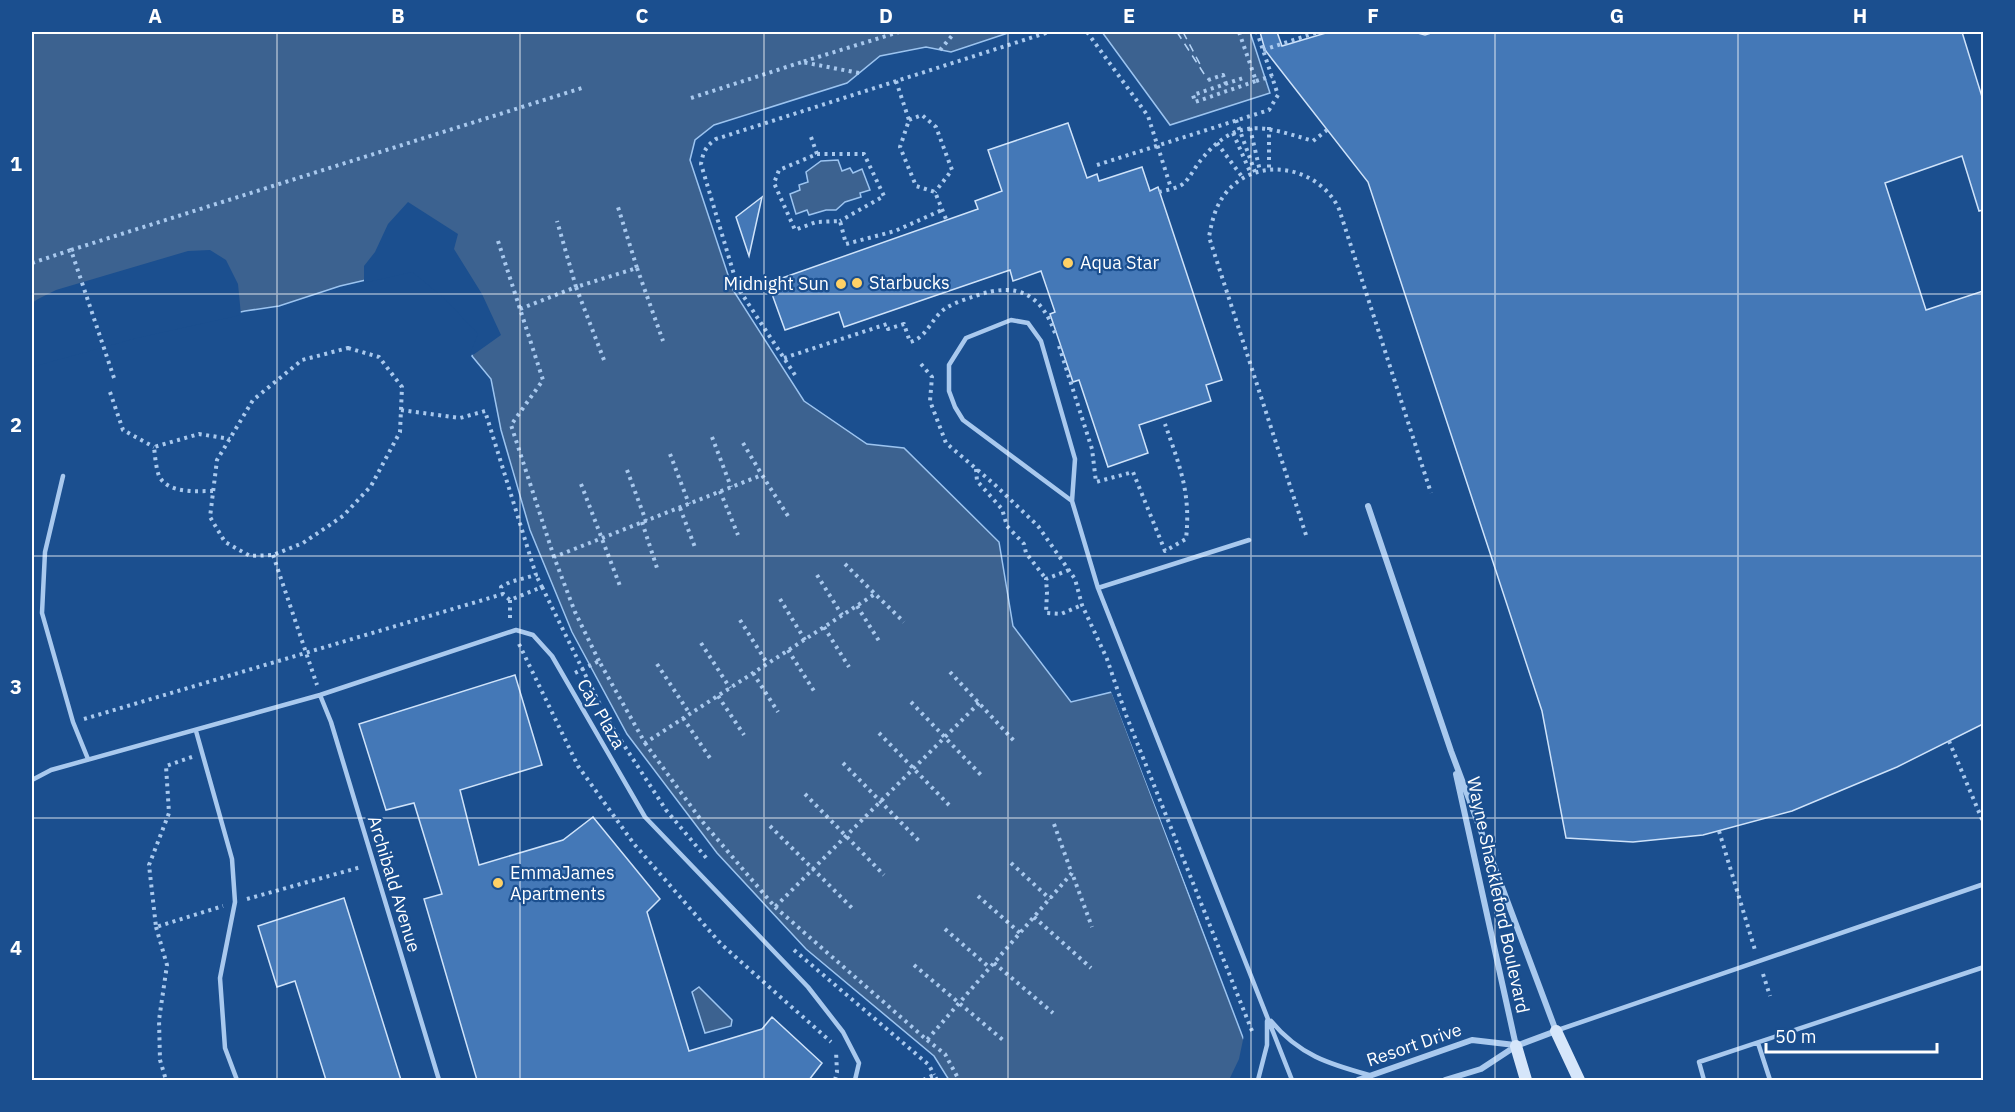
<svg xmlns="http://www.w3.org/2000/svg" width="2015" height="1112" font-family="'IBM Plex Sans',sans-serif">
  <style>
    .water { fill: #3c6290; stroke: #9cc4f0; stroke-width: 1.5 }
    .pier { fill: #1b4f8f }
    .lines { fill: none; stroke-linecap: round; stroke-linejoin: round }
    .ferry { stroke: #b5d3f5; stroke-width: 1.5; stroke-dasharray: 8 6; stroke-linecap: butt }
    .building { fill: #4478b7; stroke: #cfe3fa; stroke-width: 1.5 }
    .path { stroke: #a9c9ee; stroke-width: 4; stroke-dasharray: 3 4.5; stroke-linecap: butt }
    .lane { stroke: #a9c9ee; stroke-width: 4.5 }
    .street { stroke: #a9c9ee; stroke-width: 6 }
    .secondary { stroke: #d6e6fa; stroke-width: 12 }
    .grid { fill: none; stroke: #fff; stroke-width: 1.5; stroke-opacity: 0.55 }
    .poi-dot { fill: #ffd166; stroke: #1b4f8f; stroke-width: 2 }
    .labels { text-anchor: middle; stroke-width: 4.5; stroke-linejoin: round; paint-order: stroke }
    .poi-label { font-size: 18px; fill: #fff; stroke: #1b4f8f; text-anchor: start }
    .street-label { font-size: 18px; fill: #fff; stroke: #1b4f8f }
    .neatline { fill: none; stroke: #fff; stroke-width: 2 }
    .grid-label { font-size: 20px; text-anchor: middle; font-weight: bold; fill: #fff }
  </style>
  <rect width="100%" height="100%" fill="#1b4f8f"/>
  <!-- water -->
  <path class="water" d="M 32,32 L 1011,32 L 951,52 L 926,47 L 880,56 L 847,83 L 714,125 L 695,140 L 690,160 L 733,290 L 804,401 L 867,444 L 904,448 L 999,542 L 1013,626 L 1071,702 L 1112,692 L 1259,1080 L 949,1080 L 934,1056 L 806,949 L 717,853 L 627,734 L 572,632 L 530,530 L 501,430 L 491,379 L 472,356 L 481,333 L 445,295 L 413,269 L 340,286 L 279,306 L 245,311 L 137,335 L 32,364 Z
    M 1102,32 L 1250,32 L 1270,93 L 1170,125 Z
    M 838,160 L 842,171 L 850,168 L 853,173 L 862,169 L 870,190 L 860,193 L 861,197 L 845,202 L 836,210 L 826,210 L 809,215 L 807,210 L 796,214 L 790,194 L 800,190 L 799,185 L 808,182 L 806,172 L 821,161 Z
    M 699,987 L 732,1020 L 731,1026 L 705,1033 L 692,992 Z"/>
  <!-- pier -->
  <path class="pier" d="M 408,202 L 458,234 L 454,249 L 482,294 L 501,335 L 473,355 L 470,354 L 478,334 L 443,297 L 412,272 L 364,283 L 364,266 L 375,252 L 388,224 Z
    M 210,250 L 226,260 L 238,284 L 241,315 L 137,338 L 32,367 L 32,303 L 38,299 L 56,290 L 188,251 Z
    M 1110,689 L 1114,691 L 1262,1080 L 1229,1080 L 1239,1059 L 1244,1035 Z"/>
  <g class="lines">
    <!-- ferry -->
    <path class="ferry" d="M 1177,32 L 1208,80
      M 1183,32 L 1202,68"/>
  </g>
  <!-- building -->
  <path class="building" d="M 1260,32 L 1277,32 L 1282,46 L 1329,32 L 1414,32 L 1425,35 L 1434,32 L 1962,32 L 1983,100 L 1983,210 L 1979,211 L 1962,156 L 1885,183 L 1926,310 L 1983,291 L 1983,724 L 1897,767 L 1792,811 L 1703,835 L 1633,842 L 1566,838 L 1542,711 L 1368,182 L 1265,50 Z
    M 1068,123 L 1087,178 L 1097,174 L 1099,181 L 1142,167 L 1150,191 L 1158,187 L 1222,380 L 1206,385 L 1211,401 L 1139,425 L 1148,453 L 1108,467 L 1079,380 L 1073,382 L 1050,314 L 1055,312 L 1041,271 L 1013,281 L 1010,270 L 844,327 L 839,312 L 785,330 L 768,283 L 978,209 L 975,201 L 1002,191 L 988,150 Z
    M 762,197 L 749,256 L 736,217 Z
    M 515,675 L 542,765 L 460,790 L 479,865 L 563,840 L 593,817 L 660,899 L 647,912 L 689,1051 L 762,1029 L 772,1017 L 822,1063 L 809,1080 L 477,1080 L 424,899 L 442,894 L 414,803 L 386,810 L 359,724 Z
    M 344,898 L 401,1080 L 326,1080 L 295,981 L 277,987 L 258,926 Z"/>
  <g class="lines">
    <!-- path -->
    <path class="path" d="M 1087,32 L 1148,116 L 1171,188
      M 1239,32 L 1256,81 L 1195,102 L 1193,95 L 1246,77
      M 940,50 L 955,32
      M 1263,50 L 1318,32
      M 859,73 L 802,62 L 899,32
      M 1208,80 L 1223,75 L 1226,84
      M 896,81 L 909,120 L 900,147 L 916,186 L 935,192 L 946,219
      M 1256,81 L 1272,76
      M 691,98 L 802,62
      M 909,120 L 922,115 L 936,127 L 952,170 L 935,192
      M 1236,120 L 1255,172
      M 1269,127 L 1269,170
      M 1250,128 L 1260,171
      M 1233,133 L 1251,174
      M 811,137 L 817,154 L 779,170 L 774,183 L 795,230 L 816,222 L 840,221 L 846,244 L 895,231 L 942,210
      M 1217,143 L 1243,178
      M 817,154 L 864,154 L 884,196 L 840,221
      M 1097,165 L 1269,110 L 1278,95 L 1257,32
      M 1159,192 C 1167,190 1180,188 1185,182 C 1191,176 1195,167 1201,160 C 1237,115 1266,127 1313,141 L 1327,130
      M 498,241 L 543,380 L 511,425 L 554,557
      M 32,263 L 71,250
      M 637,268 L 663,341
      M 520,309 L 576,287 L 557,221
      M 1059,346 L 1092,449 L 1096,482 L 1133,472 L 1165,551 L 1186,539 C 1191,493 1180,467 1165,424
      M 348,348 L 379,357 L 402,387 L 400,432 L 371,486 L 343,516 L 303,543 L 273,555 L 250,556 L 225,542 L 210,517 L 217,460 L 253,400 L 302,360 Z
      M 784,358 L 887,324 L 888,329 L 904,324 L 910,342 C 927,338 931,318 946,308 C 954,303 966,299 975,296 C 1018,281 1042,294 1056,336
      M 604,360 L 576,287 L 637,268 L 617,204
      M 921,364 L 932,377 L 930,401 L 946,443 L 994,484 L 1038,526 L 1075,579 L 1082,605 L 1107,659 L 1126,715 L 1252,1031
      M 795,375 L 738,288 L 701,164 C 703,152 706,146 716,139 L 1049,32
      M 114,378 L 71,250 L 585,87
      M 110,392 L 123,430 L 154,447
      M 401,410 L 460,418 L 485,411 L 536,575 L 510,582 L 501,587 L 503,594 L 510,600 L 542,587 L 536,575
      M 712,437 L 731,487
      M 743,443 L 762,475
      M 670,454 L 689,504
      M 976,469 L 977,481 L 1002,509 L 1007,526 L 1024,544 L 1026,553 L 1046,579
      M 627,470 L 646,521
      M 581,484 L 620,586
      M 213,491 C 197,491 168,494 159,476 C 156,468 155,456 154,447 L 199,434 L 230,439
      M 720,491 L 738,535
      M 680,508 L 696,550
      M 642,522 L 657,568
      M 1306,535 L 1209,237 C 1212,221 1215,207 1225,194 C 1256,154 1319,166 1339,209 L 1431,493
      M 273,555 L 317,685
      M 845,564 L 875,594
      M 1069,570 L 1046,579 L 1047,592 L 1046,613 L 1061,614 L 1082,605
      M 817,575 L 842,615
      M 542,587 L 607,719 L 666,810 L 708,860
      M 780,599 L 805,640
      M 510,600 L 510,620
      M 857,606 L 879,641
      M 740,620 L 767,663
      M 824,627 L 849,667
      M 701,643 L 730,688
      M 519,644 L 578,766 L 634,844 L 721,944 L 831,1042
      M 788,650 L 814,691
      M 599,661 L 575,612 L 554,557 L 762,475 L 788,516
      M 657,664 L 690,714
      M 950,672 L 1016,743
      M 575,673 L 599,661 L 645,743 L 875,594 L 904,622
      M 753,673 L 778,712
      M 718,696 L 744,735
      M 911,702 L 981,775
      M 683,718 L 710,758
      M 84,719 L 503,594
      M 879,733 L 949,805
      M 1949,741 L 1984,824
      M 645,743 L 701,820 L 775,907 L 979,703
      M 192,757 L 166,766 L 169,813 L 149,865 L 156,927 L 223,906
      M 843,763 L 919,841
      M 805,794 L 884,875
      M 1054,824 L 1072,874
      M 770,826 L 853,909
      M 1719,831 L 1755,950
      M 1011,863 L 1050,899
      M 978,896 L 1020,933
      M 247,899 L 361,867
      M 775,907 L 927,1040 L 1072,873 L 1092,927
      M 1034,917 L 1091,968
      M 156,927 L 167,965 L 159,1020 L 160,1060 L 166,1080
      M 945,929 L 990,968
      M 794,950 L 929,1065 L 934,1075
      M 994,963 L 1053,1013
      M 914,965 L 1003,1040
      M 1763,974 L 1770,996
      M 927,1040 L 945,1054 L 959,1080
      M 835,1080 L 837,1072 L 836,1051
      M 923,1080 L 934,1075 L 937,1080"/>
    <!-- lane -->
    <path class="lane" d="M 63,476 L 45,552 L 42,613 L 73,722 L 88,759
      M 1072,501 L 963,420 L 955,407 L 949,391 L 949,365 L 966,338 L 1011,320 L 1028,323 L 1041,341 L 1075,459 L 1072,501 L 1098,588 L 1292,1080
      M 1098,588 L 1249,540
      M 320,695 L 331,722 L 439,1080
      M 196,731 L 232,859 L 235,902 L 220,978 L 225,1048 L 237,1080
      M 32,780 L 51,770 L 320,695 L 516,630 L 533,635 L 552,656 L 645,817 L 808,987 L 843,1032 L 859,1063 L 855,1080
      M 1271,1021 C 1299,1055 1329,1064 1369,1075
      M 1558,1030 L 1984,884
      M 1758,1043 L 1770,1080
      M 1258,1080 L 1267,1045 L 1267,1021
      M 1704,1080 L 1699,1062 L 1984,967"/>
    <!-- street -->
    <path class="street" d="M 1368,506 L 1451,751 L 1556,1031 L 1516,1046 L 1481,1069 L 1445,1080
      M 1456,774 L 1516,1046
      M 1358,1080 L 1472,1040 L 1515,1045"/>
    <!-- secondary -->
    <path class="secondary" d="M 1556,1031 L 1579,1080
      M 1516,1046 L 1526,1080"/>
  </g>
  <!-- grid -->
  <path class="grid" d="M 277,32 L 277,1080M 520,32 L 520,1080M 764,32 L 764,1080M 1008,32 L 1008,1080M 1251,32 L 1251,1080M 1495,32 L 1495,1080M 1738,32 L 1738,1080M 32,294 L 1984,294M 32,556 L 1984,556M 32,818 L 1984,818"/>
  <!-- markers -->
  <g class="poi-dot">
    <circle cx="1068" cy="263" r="6"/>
    <circle cx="857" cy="283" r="6"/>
    <circle cx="841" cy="284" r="6"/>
    <circle cx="498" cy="883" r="6"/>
  </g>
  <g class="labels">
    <!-- poi labels -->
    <g class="poi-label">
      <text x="1080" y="269">Aqua Star</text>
      <text x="869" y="289">Starbucks</text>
      <text x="829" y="290" text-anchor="end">Midnight Sun</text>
      <text x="510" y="879">EmmaJames<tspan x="510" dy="21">Apartments</tspan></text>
    </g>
    <!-- street labels -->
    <g class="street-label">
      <text transform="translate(601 714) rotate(60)" y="6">Cay Plaza</text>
      <text transform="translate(394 884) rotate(73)" y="6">Archibald Avenue</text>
      <text transform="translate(1498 895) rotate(78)" y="6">Wayne Shackleford Boulevard</text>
      <text transform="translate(1414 1045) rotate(-19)" y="6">Resort Drive</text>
    </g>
  </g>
  <!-- border -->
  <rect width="2015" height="1112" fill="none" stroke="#1b4f8f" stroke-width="66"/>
  <!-- scale -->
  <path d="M1766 1043v9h171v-9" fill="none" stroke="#ffffff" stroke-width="3"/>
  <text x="1775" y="1043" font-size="18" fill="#ffffff" stroke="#1b4f8f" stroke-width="4.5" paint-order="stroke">50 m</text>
  <rect x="33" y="33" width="1949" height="1046" class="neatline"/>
  <g class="grid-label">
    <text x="155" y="23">A</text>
    <text x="398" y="23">B</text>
    <text x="642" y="23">C</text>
    <text x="886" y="23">D</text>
    <text x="1129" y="23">E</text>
    <text x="1373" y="23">F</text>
    <text x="1617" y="23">G</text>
    <text x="1860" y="23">H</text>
    <text x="16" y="171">1</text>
    <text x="16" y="432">2</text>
    <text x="16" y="694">3</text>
    <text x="16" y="955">4</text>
  </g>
</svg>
